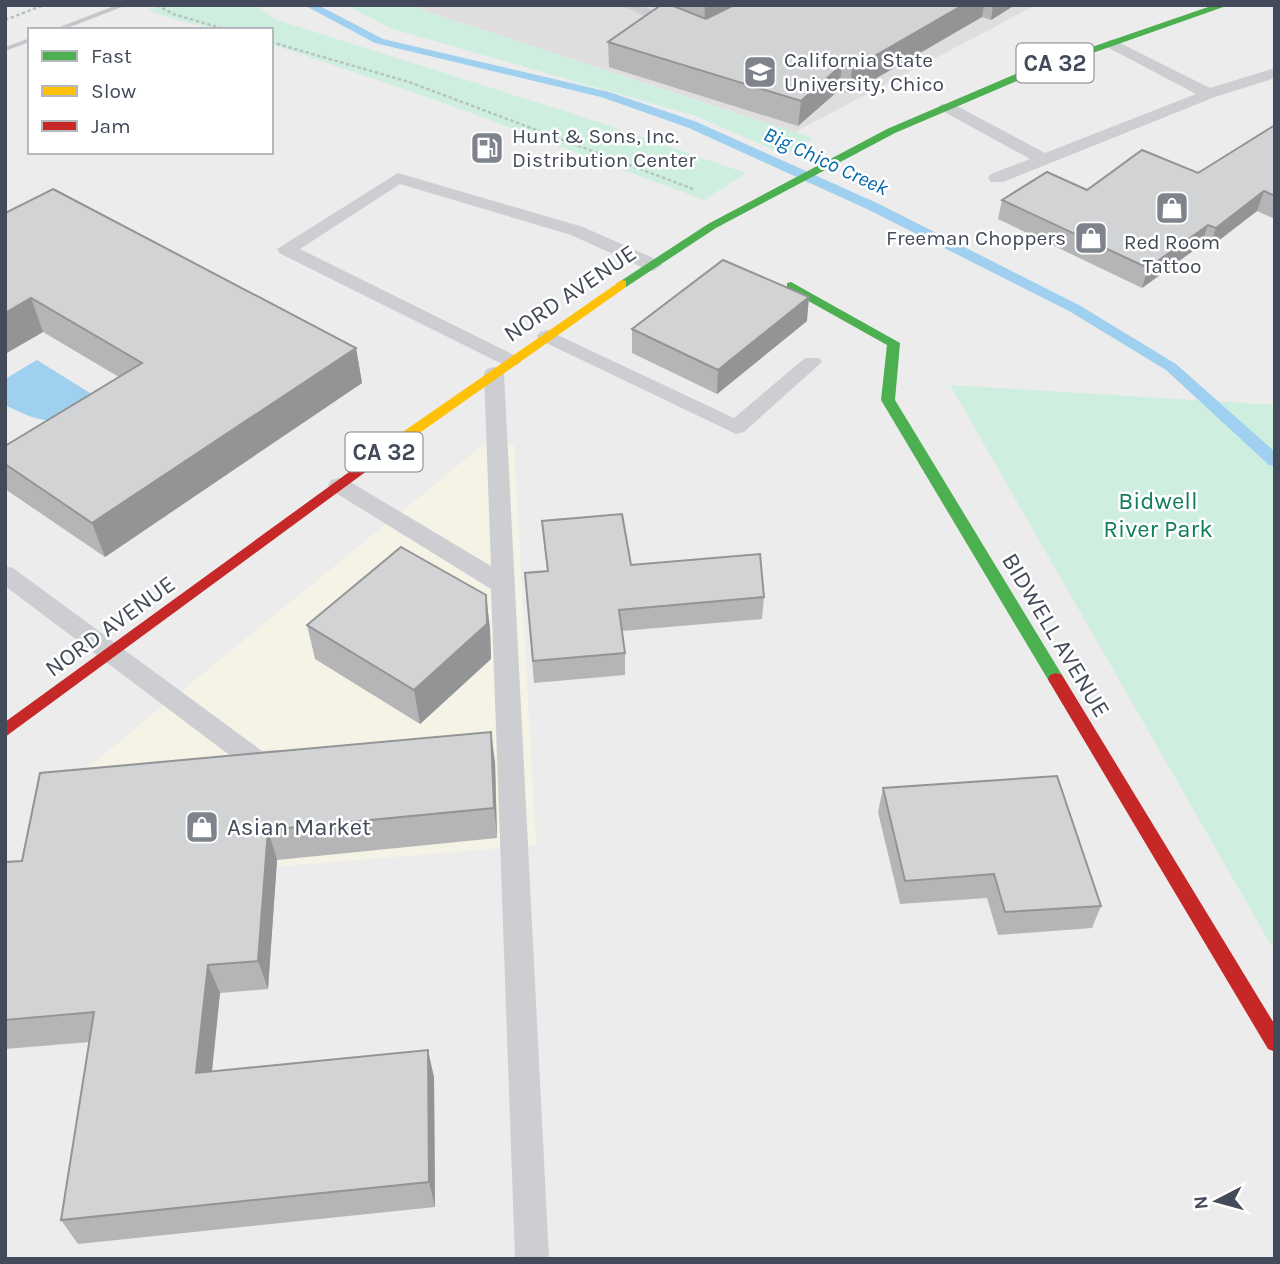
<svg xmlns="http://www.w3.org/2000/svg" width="1280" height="1264" font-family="Karla,sans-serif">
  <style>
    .commercial { fill: #f5f3e5 }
    .education { fill: #dfddde }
    .green { fill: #ceefe0 }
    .water { fill: #9fd0f0 }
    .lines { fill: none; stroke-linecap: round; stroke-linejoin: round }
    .stream { fill: #9fd0f0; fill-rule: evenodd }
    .path { stroke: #b7c3c2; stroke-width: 2.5; stroke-dasharray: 3.5 2.5; stroke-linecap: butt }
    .lane { fill: #ccced2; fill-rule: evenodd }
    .fast { fill: #4caf50; fill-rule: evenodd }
    .slow { fill: #ffc107; fill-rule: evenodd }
    .jam { fill: #c62828; fill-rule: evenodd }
    .rail { stroke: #c4c6c9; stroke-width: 3.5 }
    .wall { fill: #b5b5b7 }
    .shaded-wall { fill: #939495 }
    .building { fill: #d2d3d5; stroke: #939495; stroke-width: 2 }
    .labels { text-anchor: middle; stroke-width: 5; stroke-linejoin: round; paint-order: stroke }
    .far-poi-label { font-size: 21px; fill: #434a59; stroke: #fff; text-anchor: start }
    .far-water-label { font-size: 21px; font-style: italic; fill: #0369ac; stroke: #fff }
    .shield { fill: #fff; stroke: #7b808b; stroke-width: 2 }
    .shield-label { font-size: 23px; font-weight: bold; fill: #434a59 }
    .street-label { font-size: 24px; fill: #434a59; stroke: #fff }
    .park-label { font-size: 24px; fill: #107e5b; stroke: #fff }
    .poi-label { font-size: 24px; fill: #434a59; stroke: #fff; text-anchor: start }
  </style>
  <rect width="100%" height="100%" fill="#edecec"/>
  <!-- commercial -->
  <path class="commercial" d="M 488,441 L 514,445 L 536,845 L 33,887 L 49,799 Z"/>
  <!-- education -->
  <path class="education" d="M 415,5 L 1036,5 L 795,132 L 431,13 Z"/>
  <!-- green -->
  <path class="green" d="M 160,5 L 257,5 L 274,19 L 577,115 L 746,173 L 704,200 L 433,99 L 271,44 L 271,30 C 223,30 193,28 148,10 Z
    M 346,5 L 414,5 L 431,13 L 813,138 L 785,155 L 696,116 L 392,29 Z
    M 950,385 L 1275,405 L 1275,952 Z"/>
  <!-- water -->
  <path class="water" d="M 37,360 L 98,398 C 54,424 52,428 5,405 L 5,379 Z"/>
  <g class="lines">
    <!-- stream -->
    <path class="stream" d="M 304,5 L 318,5 L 383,39 L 609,92 L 697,122 L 879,204 L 1079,305 L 1176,364 L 1275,452 L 1275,466 L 1269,465 L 1166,370 L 1069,311 L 869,210 L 689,128 L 601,97 L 375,43 Z"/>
    <!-- path -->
    <path class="path" d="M 157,5 L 173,14 L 228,30
      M 5,20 L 44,5
      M 271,42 L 409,82 L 693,189"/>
    <!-- lane -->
    <path class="lane" d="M 620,5 L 641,5 L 686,26 L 678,31 L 673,29 Z
      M 1112,39 L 1210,88 L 1275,68 L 1275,78 L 1215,97 L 1003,182 L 991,182 L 988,178 L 991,174 L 1030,159 L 941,110 L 939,107 L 941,104 L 953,104 L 1045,153 L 1196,94 L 1107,47 L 1104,44 Z
      M 398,173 L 583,227 L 660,261 L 662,265 L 653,271 L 646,269 L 571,235 L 400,184 L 300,249 L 518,357 L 521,361 L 518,365 L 504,365 L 279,253 L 277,249 Z
      M 547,330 L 734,418 L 805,358 L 819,358 L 822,362 L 744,432 L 736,434 L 540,340 L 537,336 L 540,332 Z
      M 494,367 L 501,369 L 504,373 L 549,1259 L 515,1259 L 491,589 L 331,490 L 328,485 L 331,480 L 339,478 L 347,480 L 491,566 L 484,373 L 487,369 Z
      M 5,566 L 13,568 L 262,751 L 278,750 L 287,753 L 291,760 L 287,767 L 257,772 L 248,769 L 5,586 Z"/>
    <!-- fast -->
    <path class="fast" d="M 1214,5 L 1229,5 L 1033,74 L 895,133 L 716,228 L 626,287 L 618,287 L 616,284 L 708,224 L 887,129 L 1025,70 Z
      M 791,282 L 900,343 L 895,400 L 1062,675 L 1064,679 L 1062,683 L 1050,683 L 881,400 L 887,345 L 787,289 L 787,283 Z"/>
    <!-- slow -->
    <path class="slow" d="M 622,280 L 626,281 L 626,287 L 394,451 L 384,451 L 382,448 L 384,445 Z"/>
    <!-- jam -->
    <path class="jam" d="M 389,443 L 394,445 L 396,448 L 394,451 L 5,737 L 5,722 Z
      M 1056,673 L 1062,675 L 1275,1025 L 1275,1052 L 1268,1049 L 1050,683 L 1048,679 L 1050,675 Z"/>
    <!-- rail -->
    <path class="rail" d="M 57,30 L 122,5
      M 5,49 L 30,40"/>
  </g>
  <!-- wall -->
  <path class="wall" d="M 678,5 L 1015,5 L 991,20 L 982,17 L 849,94 L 839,90 L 798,126 L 609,67 L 608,42 L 678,8 Z
    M 1275,125 L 1275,219 L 1257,211 L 1209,248 L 1201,245 L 1142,288 L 998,219 L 1002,200 L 1087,190 L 1198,173 Z
    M 5,213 L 356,348 L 362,383 L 105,557 L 5,489 L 5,446 L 119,377 L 43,332 L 5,354 Z
    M 807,321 L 717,394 L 632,353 L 632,329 Z
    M 542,521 L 631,565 L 764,597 L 762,619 L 622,631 L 625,653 L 625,675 L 534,683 L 525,573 L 547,571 Z
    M 486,595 L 490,629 L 491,659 L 420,724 L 315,659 L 307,625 Z
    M 495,762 L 497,838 L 277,860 L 268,989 L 220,993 L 212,1071 L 434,1077 L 435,1207 L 78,1244 L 61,1220 L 90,1042 L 5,1049 L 5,862 L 22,861 Z
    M 883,788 L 1101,906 L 1092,928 L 998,935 L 987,898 L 900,904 L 878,812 Z"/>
  <!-- shaded-wall -->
  <path class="shaded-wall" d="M 705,5 L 752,5 L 704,28 Z
    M 963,5 L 984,5 L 982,17 L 849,94 L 852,69 Z
    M 993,5 L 1015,5 L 991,20 Z
    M 842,65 L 839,90 L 798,126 L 801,101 Z
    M 1264,191 L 1257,211 L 1209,248 L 1216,228 Z
    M 1208,225 L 1201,245 L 1142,288 L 1148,268 Z
    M 809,297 L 807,321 L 717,394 L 718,370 Z
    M 31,298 L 43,332 L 5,354 L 5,313 Z
    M 356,348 L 362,383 L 105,557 L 92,523 Z
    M 486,595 L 490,629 L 491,659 L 420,724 L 414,690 Z
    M 491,732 L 495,762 L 497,838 L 494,808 Z
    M 268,830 L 277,860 L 268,989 L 258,961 Z
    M 208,965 L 220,993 L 209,1099 L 196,1073 Z
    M 428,1050 L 434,1077 L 435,1207 L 429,1182 Z"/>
  <!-- building -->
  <path class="building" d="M 661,5 L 671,5 L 706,19 L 734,5 L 963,5 L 852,69 L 842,65 L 801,101 L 608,42 Z
    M 1275,125 L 1275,196 L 1264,191 L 1216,228 L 1208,225 L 1148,268 L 1002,200 L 1047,172 L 1087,190 L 1142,150 L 1198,173 Z
    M 53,189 L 356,348 L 92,523 L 5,464 L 5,446 L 142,363 L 31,298 L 5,313 L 5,213 Z
    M 723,260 L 809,297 L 718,370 L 632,329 Z
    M 622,514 L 631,565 L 760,554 L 764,597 L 619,610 L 625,653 L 533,661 L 525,573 L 548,571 L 542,521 Z
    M 401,547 L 486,595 L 487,624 L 414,690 L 307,625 Z
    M 491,732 L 494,808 L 268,830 L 258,961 L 208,965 L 196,1073 L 428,1050 L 429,1182 L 61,1220 L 94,1012 L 5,1020 L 5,862 L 22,861 L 40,773 Z
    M 1057,776 L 1101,906 L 1005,912 L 994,874 L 905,881 L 883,788 Z"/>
  <!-- icons -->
  <defs>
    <symbol id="university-square" viewBox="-11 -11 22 22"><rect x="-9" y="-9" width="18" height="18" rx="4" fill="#7e838c" stroke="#fff"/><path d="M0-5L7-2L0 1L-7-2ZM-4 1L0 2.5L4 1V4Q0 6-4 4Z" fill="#fff"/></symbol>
    <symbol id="fuel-square" viewBox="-11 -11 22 22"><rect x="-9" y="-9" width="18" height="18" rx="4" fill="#7e838c" stroke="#fff"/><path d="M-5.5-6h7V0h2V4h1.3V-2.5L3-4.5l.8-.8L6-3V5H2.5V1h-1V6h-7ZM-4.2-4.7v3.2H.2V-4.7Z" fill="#fff"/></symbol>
    <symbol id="shop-square" viewBox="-11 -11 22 22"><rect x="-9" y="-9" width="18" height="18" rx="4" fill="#7e838c" stroke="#fff"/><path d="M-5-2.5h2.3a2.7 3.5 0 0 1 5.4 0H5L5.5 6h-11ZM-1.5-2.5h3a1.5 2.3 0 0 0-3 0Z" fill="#fff"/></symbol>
  </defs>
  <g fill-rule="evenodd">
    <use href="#university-square" x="741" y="53" width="38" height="38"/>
    <use href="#fuel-square" x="468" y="129" width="38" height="38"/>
    <use href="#shop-square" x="1153" y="189" width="38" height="38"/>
    <use href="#shop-square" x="1072" y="219" width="38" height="38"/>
    <use href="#shop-square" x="183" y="808" width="38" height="38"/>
  </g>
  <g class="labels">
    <!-- far-poi labels -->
    <g class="far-poi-label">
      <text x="784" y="67">California State<tspan x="784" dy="24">University, Chico</tspan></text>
      <text x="512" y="143">Hunt &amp; Sons, Inc.<tspan x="512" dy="24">Distribution Center</tspan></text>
      <text x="1066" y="245" text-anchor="end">Freeman Choppers</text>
      <text x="1172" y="249" text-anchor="middle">Red Room<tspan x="1172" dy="24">Tattoo</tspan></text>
    </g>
    <!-- far-water labels -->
    <g class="far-water-label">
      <text transform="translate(826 161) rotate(25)" y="7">Big Chico Creek</text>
    </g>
    <!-- shield labels -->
    <g class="shield">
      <rect x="1016.5" y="43.5" width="77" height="39" rx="5"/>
      <rect x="345.5" y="432.5" width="77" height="39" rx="5"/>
    </g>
    <g class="shield-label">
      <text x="1055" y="71">CA 32</text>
      <text x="384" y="460">CA 32</text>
    </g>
    <!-- street labels -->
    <g class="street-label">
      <text transform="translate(570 293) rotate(-34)" y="8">NORD AVENUE</text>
      <text transform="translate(110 626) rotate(-36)" y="8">NORD AVENUE</text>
      <text transform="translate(1056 635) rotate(59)" y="8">BIDWELL AVENUE</text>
    </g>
    <!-- park labels -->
    <g class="park-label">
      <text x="1158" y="509">Bidwell<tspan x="1158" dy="28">River Park</tspan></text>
    </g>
    <!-- poi labels -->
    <g class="poi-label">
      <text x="227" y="835">Asian Market</text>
    </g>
  </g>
  <!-- border -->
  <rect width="1280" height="1264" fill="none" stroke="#434a59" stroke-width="14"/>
  <!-- legend -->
  <rect x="28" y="28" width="245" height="126" fill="#ffffff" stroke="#b4b7bd" stroke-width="2"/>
  <rect x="42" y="51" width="35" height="10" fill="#4caf50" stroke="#b4b7bd" stroke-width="2"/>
  <text x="91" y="63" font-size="21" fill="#434a59">Fast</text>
  <rect x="42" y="86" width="35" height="10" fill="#ffc107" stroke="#b4b7bd" stroke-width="2"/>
  <text x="91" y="98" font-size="21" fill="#434a59">Slow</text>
  <rect x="42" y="121" width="35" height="10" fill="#c62828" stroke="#b4b7bd" stroke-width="2"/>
  <text x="91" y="133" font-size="21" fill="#434a59">Jam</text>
  <!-- north arrow -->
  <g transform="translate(1217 1201) rotate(264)" stroke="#ffffff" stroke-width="5" paint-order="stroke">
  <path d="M0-5L12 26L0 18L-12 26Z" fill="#434a59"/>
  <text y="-10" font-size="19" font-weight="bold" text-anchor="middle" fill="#434a59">N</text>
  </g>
</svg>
